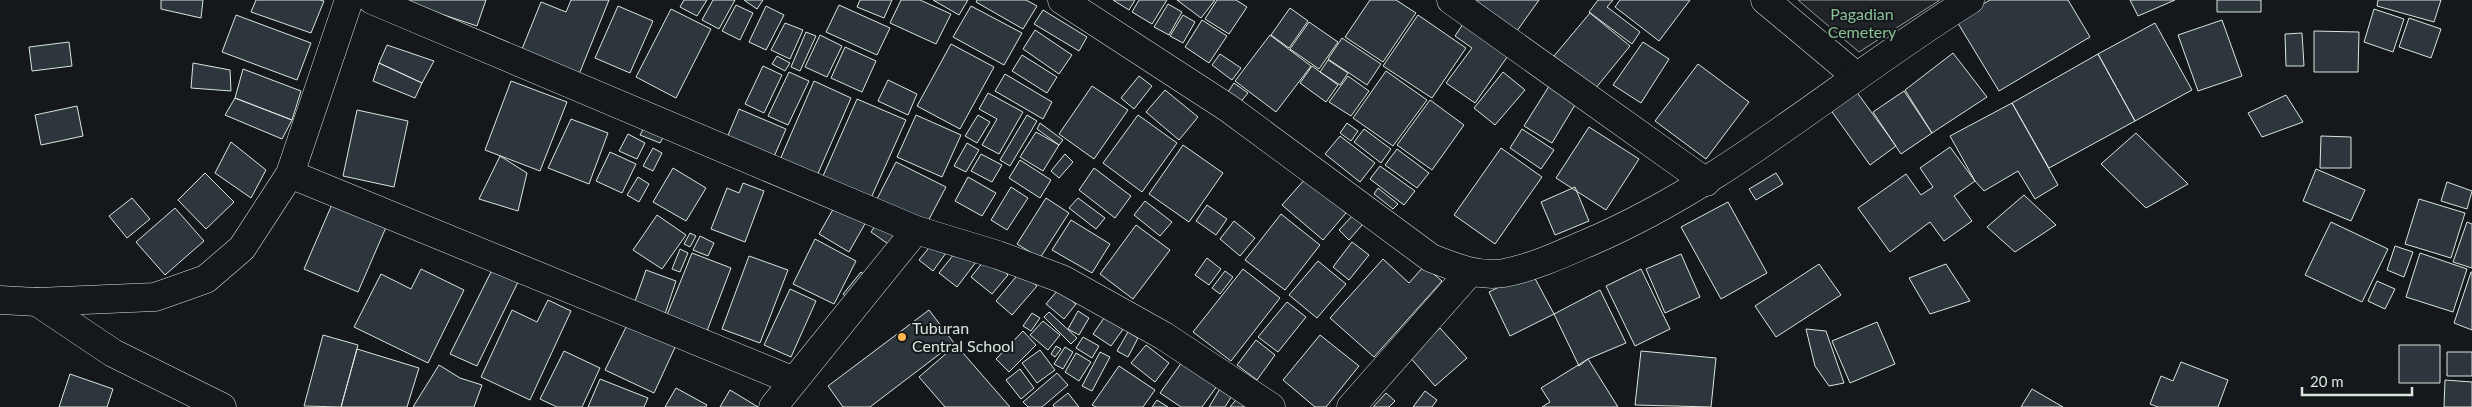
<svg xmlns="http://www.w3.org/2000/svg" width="2472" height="407" font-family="Lato,sans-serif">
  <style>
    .green { fill: #202428; stroke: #939e99 }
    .building { fill: #2c363c; stroke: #d8e6dc }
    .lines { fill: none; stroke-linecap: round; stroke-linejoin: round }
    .minor-casing { stroke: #d8e6dc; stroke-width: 29 }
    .tertiary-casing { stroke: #d8e6dc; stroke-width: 29 }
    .minor { stroke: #14181c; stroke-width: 28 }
    .tertiary { stroke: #14181c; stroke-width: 28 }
    .poi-dot { fill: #ffb74d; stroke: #14181c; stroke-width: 2 }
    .labels { text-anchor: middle; stroke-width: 4; stroke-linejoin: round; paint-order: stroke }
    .park-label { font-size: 16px; fill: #8ac095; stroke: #14181c }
    .poi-label { font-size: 16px; fill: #d8e6dc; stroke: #14181c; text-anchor: start }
  </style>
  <rect width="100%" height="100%" fill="#14181c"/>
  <!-- green -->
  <path class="green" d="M 1798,0 L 1940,0 L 1859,52 Z"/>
  <!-- building -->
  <path class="building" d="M 161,0 L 203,0 L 201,18 L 161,9 Z
    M 256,0 L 320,0 L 324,1 L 311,33 L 251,12 Z
    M 399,0 L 486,0 L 477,26 Z
    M 571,0 L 609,0 L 578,77 L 520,54 L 541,2 L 566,12 Z
    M 684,0 L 707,0 L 697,16 L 680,7 Z
    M 713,0 L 735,0 L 719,29 L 702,20 Z
    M 744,0 L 763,0 L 757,9 Z
    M 860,0 L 892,0 L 884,18 L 857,7 Z
    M 901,0 L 920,0 L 951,14 L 936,44 L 890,23 Z
    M 933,0 L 968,0 L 959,15 Z
    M 977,0 L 1026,0 L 1037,6 L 1023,29 L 976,2 Z
    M 1113,0 L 1135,0 L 1129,10 Z
    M 1139,0 L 1167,0 L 1152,24 L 1132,12 Z
    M 1177,0 L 1215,0 L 1201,18 Z
    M 1217,0 L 1236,0 L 1247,7 L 1229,34 L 1205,19 Z
    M 1370,0 L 1396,0 L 1416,13 L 1383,62 L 1345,37 Z
    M 1470,0 L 1539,0 L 1514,35 Z
    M 1598,0 L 1613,0 L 1607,7 L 1640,32 L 1632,44 L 1589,12 Z
    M 1620,0 L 1690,0 L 1659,41 L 1615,7 Z
    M 1990,0 L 2068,0 L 2090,37 L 1999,91 L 1956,20 Z
    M 2130,0 L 2175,0 L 2138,16 Z
    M 2217,0 L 2261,0 L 2261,12 L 2217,12 Z
    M 2378,0 L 2441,0 L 2434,22 L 2377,6 Z
    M 1168,4 L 1182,12 L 1169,35 L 1154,27 Z
    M 736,5 L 753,13 L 740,40 L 722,31 Z
    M 839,5 L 890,28 L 877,55 L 826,32 Z
    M 618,6 L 653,21 L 630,73 L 595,58 Z
    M 766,6 L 784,15 L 766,50 L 749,42 Z
    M 971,6 L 1022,33 L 1004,65 L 953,37 Z
    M 1290,8 L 1308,21 L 1289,48 L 1271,35 Z
    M 671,9 L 711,29 L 676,98 L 636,77 Z
    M 2374,9 L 2404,19 L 2393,52 L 2364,42 Z
    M 1043,10 L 1087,37 L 1079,51 L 1034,24 Z
    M 1590,13 L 1630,46 L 1595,89 L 1554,56 Z
    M 236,15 L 311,43 L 297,80 L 222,52 Z
    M 1183,15 L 1195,22 L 1183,43 L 1170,36 Z
    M 1418,15 L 1466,48 L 1432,98 L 1383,66 Z
    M 1467,18 L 1512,50 L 1475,103 L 1446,83 L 1472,48 L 1455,36 Z
    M 2409,18 L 2441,29 L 2431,58 L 2399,47 Z
    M 1202,20 L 1227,36 L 1209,63 L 1185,47 Z
    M 2222,20 L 2242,76 L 2198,91 L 2178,35 Z
    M 1309,22 L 1338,42 L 1319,69 L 1290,49 Z
    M 785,23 L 803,30 L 790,59 L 771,50 Z
    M 2155,23 L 2192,90 L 2135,121 L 2098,54 Z
    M 1035,30 L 1072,55 L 1059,74 L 1023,49 Z
    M 2314,31 L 2359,32 L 2358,72 L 2314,72 Z
    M 806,32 L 816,36 L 800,71 L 791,67 Z
    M 2302,33 L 2304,66 L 2286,66 L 2285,34 Z
    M 820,35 L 842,46 L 827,77 L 805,67 Z
    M 1270,35 L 1311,66 L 1276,112 L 1235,81 Z
    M 1342,38 L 1381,64 L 1367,85 L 1328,59 Z
    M 69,42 L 72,66 L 32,71 L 29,47 Z
    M 1643,42 L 1669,59 L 1641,103 L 1613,85 Z
    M 951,44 L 994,67 L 960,129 L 917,106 Z
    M 387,45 L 434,61 L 422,83 L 379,63 Z
    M 845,47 L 876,61 L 862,92 L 831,78 Z
    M 1953,53 L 1987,97 L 1932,133 L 1905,90 Z
    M 1220,54 L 1241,68 L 1232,80 L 1212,65 Z
    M 2098,54 L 2135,121 L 2049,168 L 2012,103 Z
    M 1022,55 L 1057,77 L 1047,93 L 1012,71 Z
    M 777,56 L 790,63 L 785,71 L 772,64 Z
    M 1328,60 L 1348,73 L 1340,85 L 1320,72 Z
    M 193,63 L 230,70 L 231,91 L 191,88 Z
    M 379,63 L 422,83 L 415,98 L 373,81 Z
    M 1698,64 L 1749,102 L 1706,159 L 1655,121 Z
    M 763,66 L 782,75 L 764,113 L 745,104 Z
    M 1312,66 L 1338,85 L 1326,102 L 1300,83 Z
    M 243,69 L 301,91 L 292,120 L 235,98 Z
    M 1386,71 L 1427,100 L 1393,146 L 1353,118 Z
    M 789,72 L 809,81 L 788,125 L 768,116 Z
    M 1503,72 L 1525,90 L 1495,125 L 1474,108 Z
    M 1005,74 L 1052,102 L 1043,119 L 995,91 Z
    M 1139,76 L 1152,86 L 1134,109 L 1121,98 Z
    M 1348,76 L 1369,91 L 1351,116 L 1329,102 Z
    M 888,80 L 917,94 L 908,115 L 878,101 Z
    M 511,81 L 567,102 L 540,171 L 485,150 Z
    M 814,81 L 851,98 L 816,178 L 779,162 Z
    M 1234,83 L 1248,93 L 1238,105 L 1226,95 Z
    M 1551,83 L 1578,100 L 1552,143 L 1524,126 Z
    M 1092,86 L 1128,110 L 1094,159 L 1059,134 Z
    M 1165,90 L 1198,117 L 1179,140 L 1146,112 Z
    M 1856,91 L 1896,146 L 1870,165 L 1830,109 Z
    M 1904,91 L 1932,133 L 1901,154 L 1873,112 Z
    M 988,93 L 1023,112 L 999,154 L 982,145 L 997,119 L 979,109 Z
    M 2286,95 L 2303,122 L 2262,137 L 2248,113 Z
    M 235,98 L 292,120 L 282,139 L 225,115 Z
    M 857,99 L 906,120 L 871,198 L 823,176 Z
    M 1430,100 L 1464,125 L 1432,170 L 1397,145 Z
    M 2012,103 L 2058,185 L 2035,199 L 2018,171 L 1984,191 L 1975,181 L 1950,136 Z
    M 77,106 L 83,136 L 41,145 L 35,115 Z
    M 739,109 L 786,129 L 773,159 L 726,140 Z
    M 357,110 L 408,121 L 394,187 L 343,176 Z
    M 916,115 L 961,135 L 942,177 L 897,157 Z
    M 978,115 L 990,122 L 977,143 L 965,136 Z
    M 1027,115 L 1037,121 L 1010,166 L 1000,160 Z
    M 1138,115 L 1177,143 L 1142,192 L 1103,163 Z
    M 571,119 L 608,133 L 589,184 L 548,168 Z
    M 647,122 L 667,130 L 660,143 L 640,135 Z
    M 1040,123 L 1063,140 L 1059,145 L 1037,129 Z
    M 1347,123 L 1358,131 L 1351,141 L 1340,133 Z
    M 1589,127 L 1639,159 L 1606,210 L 1556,178 Z
    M 1364,129 L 1391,149 L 1381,163 L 1354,142 Z
    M 1522,129 L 1554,150 L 1541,169 L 1510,148 Z
    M 1036,132 L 1059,145 L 1043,171 L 1020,157 Z
    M 2136,133 L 2188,184 L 2146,208 L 2101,164 Z
    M 628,134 L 645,143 L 637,159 L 619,151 Z
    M 1340,136 L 1375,163 L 1360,182 L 1325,154 Z
    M 2321,136 L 2351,137 L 2351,168 L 2320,168 Z
    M 231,142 L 266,170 L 251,198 L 215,173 Z
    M 967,143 L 979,150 L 966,172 L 954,166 Z
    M 1183,145 L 1223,173 L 1189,222 L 1149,194 Z
    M 1950,147 L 1975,181 L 1954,196 L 1972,221 L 1944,241 L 1930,222 L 1890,252 L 1858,208 L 1906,174 L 1921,195 L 1933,187 L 1920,168 Z
    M 653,148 L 662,153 L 653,171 L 643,166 Z
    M 1501,148 L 1542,177 L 1495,244 L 1454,215 Z
    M 1397,149 L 1429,173 L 1417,188 L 1385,165 Z
    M 610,152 L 636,164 L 622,193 L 596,181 Z
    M 981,154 L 1002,165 L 992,182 L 971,171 Z
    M 1065,154 L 1073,162 L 1059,178 L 1051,171 Z
    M 500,156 L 527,173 L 518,211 L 479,199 Z
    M 1020,160 L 1051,180 L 1040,198 L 1009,178 Z
    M 896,162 L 946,187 L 926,225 L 876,201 Z
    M 1380,166 L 1415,191 L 1404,205 L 1370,179 Z
    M 673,168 L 706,188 L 686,221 L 653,202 Z
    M 1094,168 L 1131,196 L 1115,218 L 1079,190 Z
    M 2316,169 L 2365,190 L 2351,221 L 2303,201 Z
    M 205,173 L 234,202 L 206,229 L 178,200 Z
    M 1776,173 L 1783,184 L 1756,200 L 1749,189 Z
    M 638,177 L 649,184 L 639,202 L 627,195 Z
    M 968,177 L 996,193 L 982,216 L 955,201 Z
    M 1306,178 L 1346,213 L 1323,240 L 1282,205 Z
    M 2447,182 L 2472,191 L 2467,209 L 2441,201 Z
    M 743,183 L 764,191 L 745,242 L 711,229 L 727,188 L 739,193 Z
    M 1011,187 L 1028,198 L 1007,230 L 991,220 Z
    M 1575,187 L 1589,221 L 1555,235 L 1541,202 Z
    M 1378,188 L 1398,204 L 1393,209 L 1374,194 Z
    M 2024,195 L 2056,225 L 2015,252 L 1987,227 Z
    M 132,198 L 150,219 L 127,238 L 109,216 Z
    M 1046,198 L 1069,213 L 1040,258 L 1017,244 Z
    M 1078,198 L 1105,218 L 1096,229 L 1069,208 Z
    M 2419,199 L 2465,213 L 2451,258 L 2405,244 Z
    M 1145,201 L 1172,222 L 1160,236 L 1134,215 Z
    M 333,202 L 387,225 L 358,292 L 304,269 Z
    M 1728,202 L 1767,273 L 1721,299 L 1681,227 Z
    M 836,204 L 866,222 L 849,252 L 819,234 Z
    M 1207,205 L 1227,219 L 1216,235 L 1196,221 Z
    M 175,208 L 204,241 L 165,275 L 136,242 Z
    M 1281,214 L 1320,245 L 1285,290 L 1245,260 Z
    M 657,215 L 686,235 L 662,269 L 633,250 Z
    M 1353,215 L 1363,224 L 1349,240 L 1339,230 Z
    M 880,219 L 900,233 L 891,246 L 871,232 Z
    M 1071,220 L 1110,244 L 1092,273 L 1052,250 Z
    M 1234,221 L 1255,238 L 1240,256 L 1220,239 Z
    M 2331,222 L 2388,249 L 2362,302 L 2305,275 Z
    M 2467,222 L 2472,224 L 2472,268 L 2453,262 Z
    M 1136,225 L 1170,250 L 1133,299 L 1100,274 Z
    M 690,233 L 696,236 L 690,247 L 684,244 Z
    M 700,236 L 714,243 L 708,256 L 693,250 Z
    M 815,239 L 856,261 L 834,304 L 793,284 Z
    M 1352,242 L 1369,255 L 1349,280 L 1333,267 Z
    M 933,243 L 946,253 L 933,271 L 919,260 Z
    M 2395,246 L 2413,252 L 2404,277 L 2387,270 Z
    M 680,249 L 688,253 L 680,272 L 672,269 Z
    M 958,249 L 976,262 L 957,287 L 939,273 Z
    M 692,253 L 731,268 L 707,331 L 667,315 Z
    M 2420,253 L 2467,269 L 2453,312 L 2406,297 Z
    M 1681,254 L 1700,297 L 1665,313 L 1646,269 Z
    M 749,256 L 788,270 L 760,343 L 722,329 Z
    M 987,257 L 1008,275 L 992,294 L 971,277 Z
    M 1207,258 L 1221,269 L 1209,285 L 1195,275 Z
    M 1383,259 L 1409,283 L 1424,266 L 1442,281 L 1374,357 L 1330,318 Z
    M 1318,261 L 1346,284 L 1317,318 L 1289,295 Z
    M 1819,264 L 1841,295 L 1776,337 L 1755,306 Z
    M 1946,264 L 1970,301 L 1930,314 L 1909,278 Z
    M 494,266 L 520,278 L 477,366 L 450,354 Z
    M 421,269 L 464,290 L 428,363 L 354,327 L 381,274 L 411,289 Z
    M 1243,269 L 1280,298 L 1231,361 L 1193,332 Z
    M 1641,269 L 1670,329 L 1635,346 L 1606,286 Z
    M 646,270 L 676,281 L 665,314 L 634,304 Z
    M 1225,271 L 1233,277 L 1220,294 L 1212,288 Z
    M 1531,271 L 1554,314 L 1510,336 L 1489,292 Z
    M 861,272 L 871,281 L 853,302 L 843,294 Z
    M 1020,272 L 1037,286 L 1012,315 L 996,301 Z
    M 2471,272 L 2472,272 L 2472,330 L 2454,323 Z
    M 2377,281 L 2395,289 L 2385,309 L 2368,301 Z
    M 790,289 L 816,301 L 791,357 L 764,345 Z
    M 1058,290 L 1076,304 L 1064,319 L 1046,304 Z
    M 1600,290 L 1626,343 L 1588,359 L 1579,366 L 1554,314 Z
    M 548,300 L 571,311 L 530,400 L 481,377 L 512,310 L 537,322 Z
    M 1287,302 L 1306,317 L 1278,352 L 1258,337 Z
    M 929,310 L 954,343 L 870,407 L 843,407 L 828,386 Z
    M 1078,311 L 1089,318 L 1079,335 L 1068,329 Z
    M 1049,312 L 1077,338 L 1071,344 L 1044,317 Z
    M 1032,313 L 1040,318 L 1031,331 L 1023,326 Z
    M 1106,315 L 1124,328 L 1111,346 L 1093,334 Z
    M 629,321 L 677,343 L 654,393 L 605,370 Z
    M 1043,321 L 1060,335 L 1048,350 L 1030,335 Z
    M 1877,322 L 1895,364 L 1850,383 L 1832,341 Z
    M 1440,328 L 1467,358 L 1435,386 L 1408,355 Z
    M 1806,329 L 1826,331 L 1844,383 L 1829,386 L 1815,366 Z
    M 1023,331 L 1036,345 L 1009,372 L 996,359 Z
    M 1128,332 L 1138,338 L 1128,357 L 1117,351 Z
    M 323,335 L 358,345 L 341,407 L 304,406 Z
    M 1320,335 L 1359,366 L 1326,407 L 1315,407 L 1283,380 Z
    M 1083,337 L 1099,346 L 1092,358 L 1076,348 Z
    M 1256,340 L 1275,355 L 1257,380 L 1237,365 Z
    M 956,345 L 1010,407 L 945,407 L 919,377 Z
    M 1146,345 L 1169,363 L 1155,382 L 1131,363 Z
    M 2399,345 L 2440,345 L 2440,383 L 2399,383 Z
    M 1056,346 L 1061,349 L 1055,357 L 1051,354 Z
    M 1065,347 L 1073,352 L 1063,369 L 1054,364 Z
    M 357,349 L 419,368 L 407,407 L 341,407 Z
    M 1040,350 L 1055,370 L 1037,383 L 1022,363 Z
    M 564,351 L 600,368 L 582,407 L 557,407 L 540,399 Z
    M 1641,351 L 1716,358 L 1711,407 L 1635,405 Z
    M 1100,352 L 1110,357 L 1092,391 L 1082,386 Z
    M 2447,352 L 2472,352 L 2472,376 L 2447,376 Z
    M 1076,353 L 1091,362 L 1079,381 L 1065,372 Z
    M 1588,359 L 1618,407 L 1542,407 L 1550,402 L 1541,388 Z
    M 1182,362 L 1217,386 L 1202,407 L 1181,407 L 1160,393 Z
    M 2181,362 L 2228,380 L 2218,407 L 2158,407 L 2150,404 L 2161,376 L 2173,381 Z
    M 439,365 L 460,378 L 482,385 L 474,407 L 413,407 Z
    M 1119,366 L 1155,390 L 1143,407 L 1096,407 L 1092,405 Z
    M 1020,369 L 1034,388 L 1021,399 L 1006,380 Z
    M 1057,373 L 1068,385 L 1042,407 L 1028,407 L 1023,402 Z
    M 70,374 L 113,389 L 107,407 L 59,407 Z
    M 600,379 L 648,398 L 644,407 L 588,407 Z
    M 2445,380 L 2472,382 L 2472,407 L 2444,407 Z
    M 1221,387 L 1233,394 L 1225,407 L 1209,407 Z
    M 676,388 L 707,405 L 706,407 L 665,407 Z
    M 2032,389 L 2063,407 L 2021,407 Z
    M 730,390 L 758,407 L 720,407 Z
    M 1425,391 L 1437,400 L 1432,407 L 1413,407 Z
    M 1068,393 L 1079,407 L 1054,407 L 1053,405 Z
    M 1386,393 L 1395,401 L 1389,407 L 1373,407 Z
    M 1239,396 L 1253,407 L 1230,407 Z
    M 1157,400 L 1168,407 L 1152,407 Z"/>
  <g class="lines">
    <defs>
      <path id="minor" d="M 372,0 L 916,230 L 998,255 L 1062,279 L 1164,336 L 1271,407
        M 1451,0 L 1706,182
        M 1765,0 L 1856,76
        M 290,174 L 794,381
        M 37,302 L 113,353 L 222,407
        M 773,407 L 916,230
        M 1351,407 L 1470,272"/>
      <path id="tertiary" d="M 1062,0 L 1228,108 L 1431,258 C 1454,267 1478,277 1504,273 C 1531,268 1560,255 1585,244 C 1726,185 1841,80 1970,0
        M 0,300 L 37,302 L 155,297 L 206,279 L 242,248 L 290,174 L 349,0"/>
    </defs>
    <!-- minor casing -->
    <use href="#minor" class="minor-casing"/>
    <!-- tertiary casing -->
    <use href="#tertiary" class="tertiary-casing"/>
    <!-- minor -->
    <use href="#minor" class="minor"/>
    <!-- tertiary -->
    <use href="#tertiary" class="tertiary"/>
  </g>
  <!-- markers -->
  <circle class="poi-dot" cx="902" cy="337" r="5"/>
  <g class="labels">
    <!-- park labels -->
    <g class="park-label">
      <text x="1862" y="20">Pagadian<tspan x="1862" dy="18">Cemetery</tspan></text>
    </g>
    <!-- poi labels -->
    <g class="poi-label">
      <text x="912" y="334">Tuburan<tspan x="912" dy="18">Central School</tspan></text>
    </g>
  </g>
  <!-- scale -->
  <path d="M2302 387v8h110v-8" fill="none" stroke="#d8e6dc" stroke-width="2.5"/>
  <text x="2310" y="387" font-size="15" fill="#d8e6dc" stroke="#14181c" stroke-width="4" paint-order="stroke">20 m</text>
</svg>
